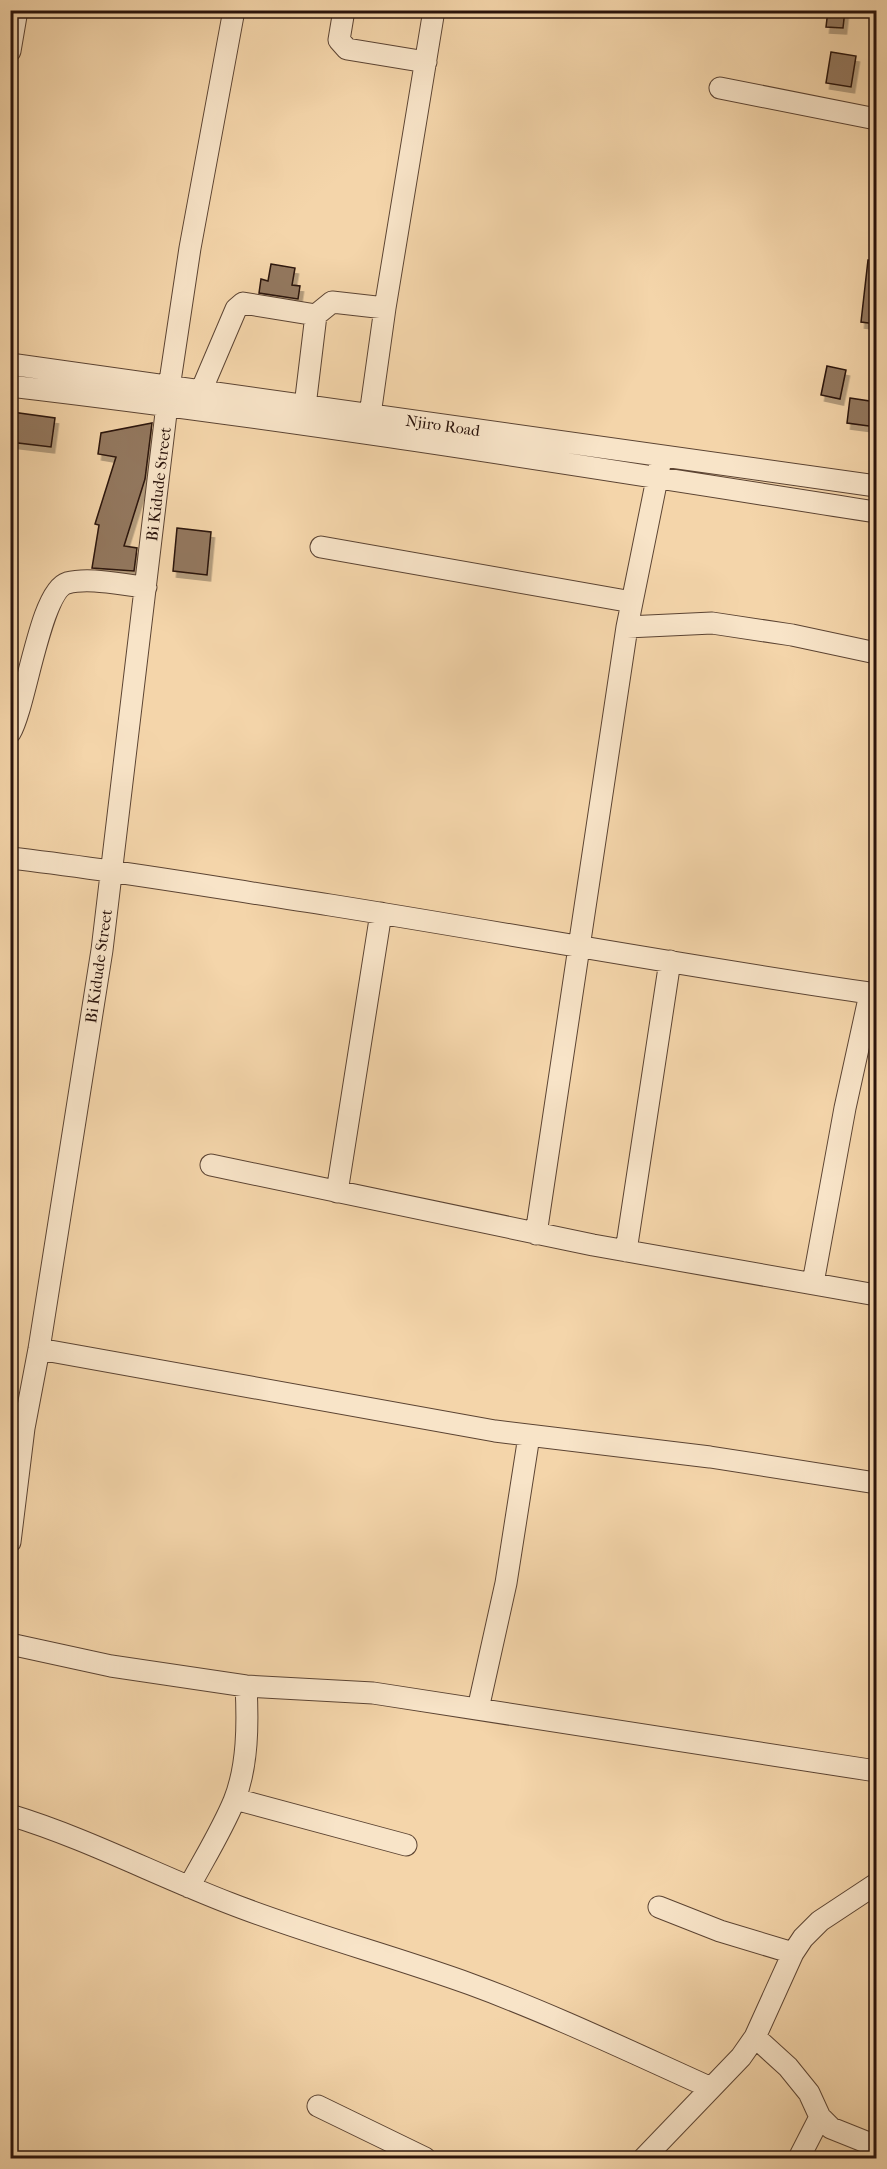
<svg xmlns="http://www.w3.org/2000/svg" width="887" height="2169" font-family="'IM FELL French Canon',serif">
  <style>
    .building { fill: #93785e; stroke: #2a130b; stroke-width: 1.5; filter: url(#shadow) }
    .lines { fill: none; stroke-linecap: round; stroke-linejoin: round }
    .minor-casing { stroke: #5c4433; stroke-width: 23 }
    .minor { stroke: #f8e4c8; stroke-width: 21 }
    .labels { text-anchor: middle; stroke-width: 4.5; stroke-linejoin: round; paint-order: stroke }
    .street-label { font-size: 16px; fill: #2a130b; stroke: #f8e4c8 }
  </style>
  <defs>
    <filter id="shadow"><feDropShadow dx="3.5" dy="6" stdDeviation="0" flood-color="#0004"/></filter>
  </defs>
  <rect width="100%" height="100%" fill="#f4d5aa"/>
  <filter id="stains"><feTurbulence type="fractalNoise" baseFrequency=".00333" numOctaves="4"/><feColorMatrix values="0 0 0 0 .2 0 0 0 0 .09 0 0 0 0 .02 0 0 0 .5 -.17"/></filter>
  <radialGradient id="worn" r=".72"><stop offset=".6" stop-color="#630" stop-opacity="0"/><stop offset="1" stop-color="#630" stop-opacity=".3"/></radialGradient>
  <!-- building -->
  <path class="building" d="M 828,10 L 845,10 L 843,28 L 826,27 Z
    M 831,52 L 856,56 L 851,87 L 826,83 Z
    M 868,260 L 876,261 L 876,324 L 861,322 Z
    M 271,264 L 295,268 L 292,285 L 300,286 L 298,299 L 259,293 L 261,279 L 268,281 Z
    M 827,366 L 846,370 L 840,399 L 821,395 Z
    M 850,398 L 876,402 L 876,427 L 847,423 Z
    M 12,412 L 55,418 L 51,447 L 10,442 Z
    M 152,423 L 145,479 L 124,546 L 137,548 L 134,571 L 92,568 L 99,525 L 95,524 L 116,457 L 98,454 L 101,433 Z
    M 177,528 L 211,532 L 207,575 L 173,571 Z"/>
  <g class="lines">
    <defs>
      <path id="minor" d="M 344,10 L 339,40 L 347,49 L 426,62
        M 10,51 L 17,10
        M 720,88 L 876,119
        M 10,364 L 876,486
        M 10,386 C 300,420 588,467 876,512
        M 201,391 L 236,309 L 243,303 L 316,315
        M 305,406 L 316,315 L 332,302 L 385,308
        M 370,415 L 385,308 L 434,10
        M 321,547 L 632,602
        M 627,627 L 712,623 L 792,635 L 876,653
        M 10,733 C 26,706 40,591 67,583 C 90,577 122,585 146,587
        M 10,858 C 118,870 223,889 330,905 C 512,934 694,968 876,994
        M 211,1165 L 593,1245 L 876,1295
        M 337,1192 L 381,913
        M 536,1234 L 627,627 L 660,464
        M 626,1251 L 670,961
        M 813,1283 L 845,1108 L 870,994
        M 39,1349 L 495,1431 L 710,1457 L 876,1483
        M 10,1542 L 24,1428 L 39,1349 L 102,950 L 169,388 L 190,248 L 234,10
        M 10,1644 L 111,1666 L 246,1686 L 373,1693 L 876,1771
        M 478,1709 L 506,1583 L 529,1436
        M 235,1799 L 406,1845
        M 10,1815 C 86,1838 156,1875 229,1903 C 308,1934 390,1955 470,1984 C 552,2014 631,2052 711,2088
        M 189,1887 C 204,1859 222,1830 234,1801 C 248,1766 248,1723 246,1686
        M 659,1907 L 720,1931 L 793,1953
        M 755,2037 L 788,2067 L 809,2093 L 820,2117 L 831,2128 L 876,2146
        M 318,2106 L 425,2158
        M 644,2158 L 741,2057 L 755,2037 L 793,1953 L 803,1938 L 820,1921 L 876,1884
        M 799,2158 L 820,2117"/>
    </defs>
    <!-- minor casing -->
    <use href="#minor" class="minor-casing"/>
    <!-- minor -->
    <use href="#minor" class="minor"/>
  </g>
  <g class="labels">
    <!-- street labels -->
    <g class="street-label">
      <text transform="translate(443 425) rotate(8)" y="6">Njiro Road</text>
      <text transform="translate(158 484) rotate(-83)" y="6">Bi Kidude Street</text>
      <text transform="translate(98 966) rotate(-82)" y="6">Bi Kidude Street</text>
    </g>
  </g>
  <!-- margin -->
  <rect width="887" height="2169" fill="none" stroke="#f4d5aa" stroke-width="36"/>
  <rect x="12" y="12" width="863" height="2145" fill="none" stroke="#2a130b" stroke-width="3"/>
  <rect x="18" y="18" width="851" height="2133" fill="none" stroke="#2a130b" stroke-width="1.5"/>
  <rect width="100%" height="100%" filter="url(#stains)"/>
  <rect width="100%" height="100%" fill="url(#worn)"/>
</svg>
